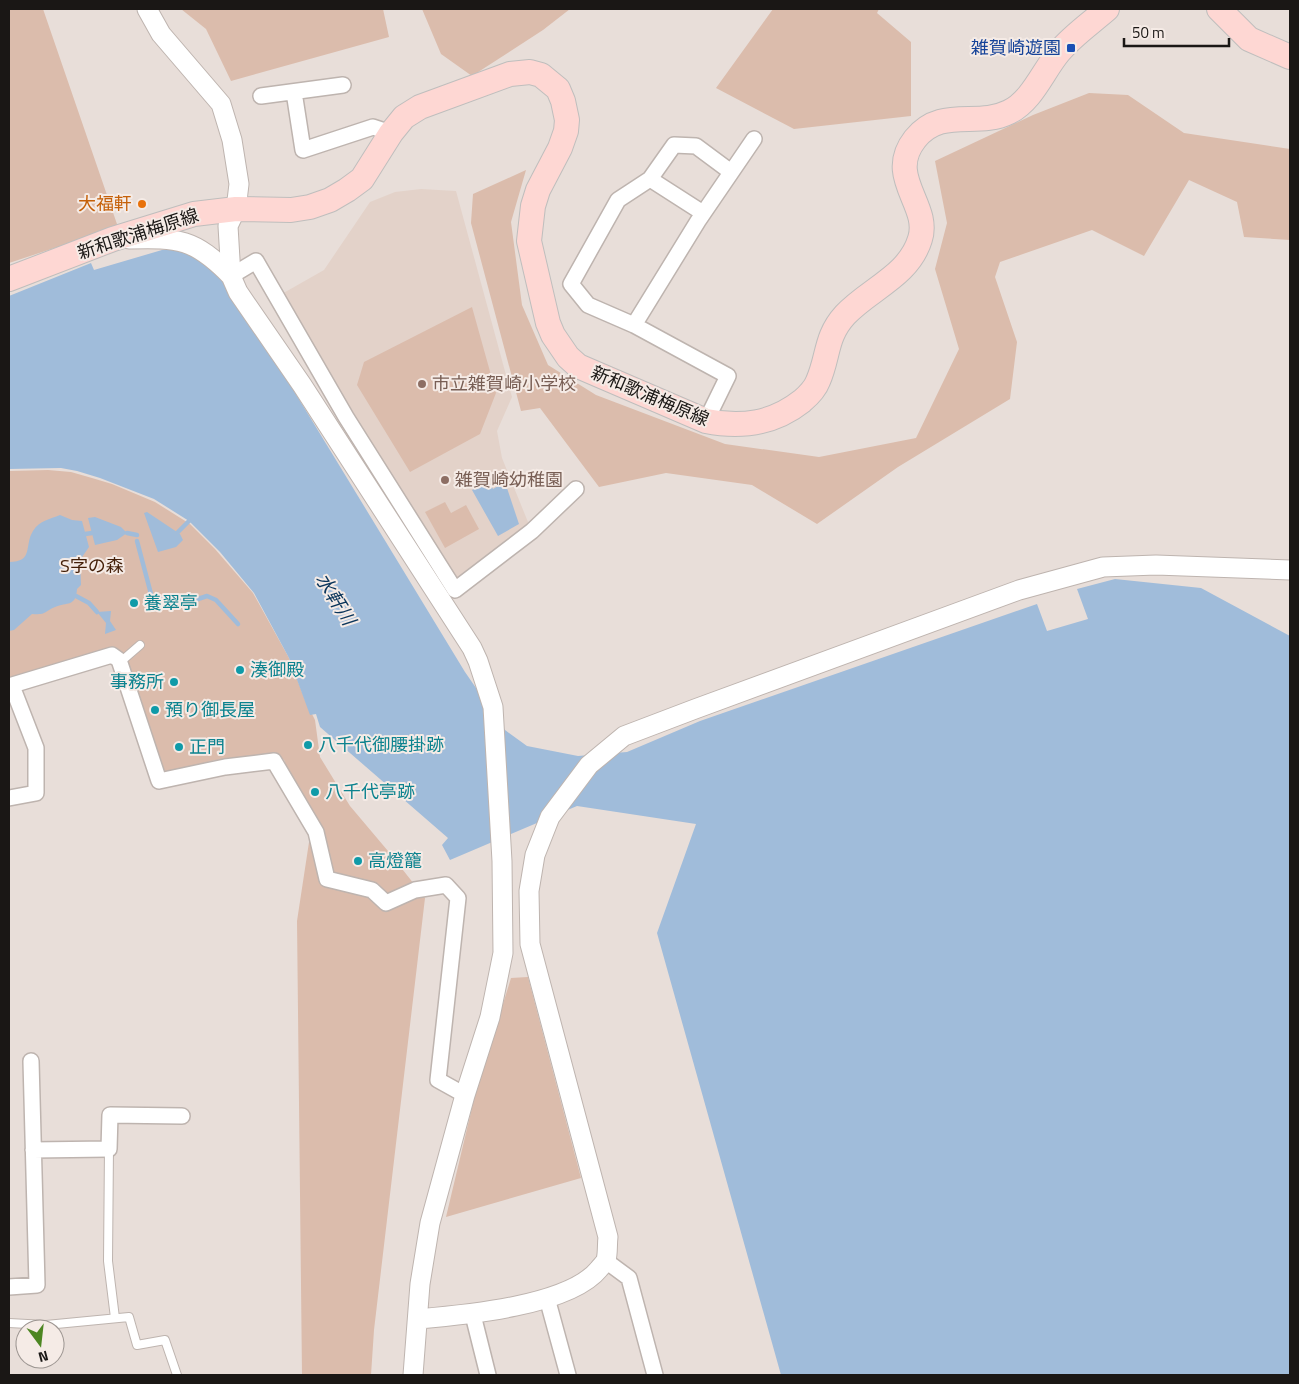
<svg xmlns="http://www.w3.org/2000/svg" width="1299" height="1384" font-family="'Titillium Web','Noto Sans JP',sans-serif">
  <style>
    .built { fill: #e3d2c9 }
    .green { fill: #dbbcac }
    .water { fill: #a0bcda }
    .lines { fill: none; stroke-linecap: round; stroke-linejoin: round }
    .stream { stroke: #a0bcda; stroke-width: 4.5 }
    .service-casing { stroke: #beb4af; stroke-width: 10 }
    .minor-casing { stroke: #beb4af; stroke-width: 18 }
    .tertiary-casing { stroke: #beb4af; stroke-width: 21 }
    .primary-casing { stroke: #bfbebd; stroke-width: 26 }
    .service { stroke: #fff; stroke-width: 8 }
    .minor { stroke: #fff; stroke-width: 15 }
    .tertiary { stroke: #fff; stroke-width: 19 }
    .primary { stroke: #fed7d3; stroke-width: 24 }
    .transit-dot { fill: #1a4fb4; stroke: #f5ebe6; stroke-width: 2 }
    .food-dot { fill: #e8710a; stroke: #f5ebe6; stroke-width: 2 }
    .education-dot { fill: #8d6e63; stroke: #f5ebe6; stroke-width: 2 }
    .culture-dot { fill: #0f9aa8; stroke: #f5ebe6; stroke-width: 2 }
    .labels { text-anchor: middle; stroke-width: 4; stroke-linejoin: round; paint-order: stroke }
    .transit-label { font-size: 18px; fill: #164399; stroke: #f5ebe6; text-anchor: end }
    .food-label { font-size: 18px; fill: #c56008; stroke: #f5ebe6; text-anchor: end }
    .street-label { font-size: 18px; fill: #1a1715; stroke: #f5ebe6 }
    .education-label { font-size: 18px; fill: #785e54; stroke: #f5ebe6; text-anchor: start }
    .park-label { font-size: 18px; fill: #431e07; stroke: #f5ebe6 }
    .culture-label { font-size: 18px; fill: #0d838f; stroke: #f5ebe6; text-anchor: start }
    .water-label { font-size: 19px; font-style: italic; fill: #0a355b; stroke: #f5ebe6 }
  </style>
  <rect width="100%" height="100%" fill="#e8ded9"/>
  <!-- built -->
  <path class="built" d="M 421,189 L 456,191 L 512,397 L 497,431 L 502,458 L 530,527 L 456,581 L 280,295 L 324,270 L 370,202 L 395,192 Z"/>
  <!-- green -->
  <path class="green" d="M 9,9 L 43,9 L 118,227 L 9,263 Z
    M 181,9 L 383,9 L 389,37 L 231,81 L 206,29 Z
    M 422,9 L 570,9 L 543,30 L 472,76 L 441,54 Z
    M 773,9 L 879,9 L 877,13 L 911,42 L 911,116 L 794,129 L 716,88 Z
    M 1089,93 L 1128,95 L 1184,133 L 1290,149 L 1290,240 L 1244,237 L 1237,202 L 1189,180 L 1144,256 L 1092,230 L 1000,262 L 995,277 L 1017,342 L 1010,399 L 898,467 L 817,524 L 752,485 L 666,473 L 599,487 L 540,408 L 521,411 L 471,223 L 473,194 L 526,170 L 511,222 L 522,305 L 548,365 L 596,395 L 725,444 L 819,457 L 916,438 L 959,349 L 935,269 L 947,223 L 935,161 L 1033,115 Z
    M 472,307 L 496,393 L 480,434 L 410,472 L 357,385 L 364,362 Z
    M 48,470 L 71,472 L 92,478 L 112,484 L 155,502 L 190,524 L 215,549 L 253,593 L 289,658 L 305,700 L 315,720 L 320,757 L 350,806 L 388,851 L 425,898 L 374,1330 L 371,1375 L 302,1375 L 297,921 L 313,816 L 290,775 L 284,760 L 279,756 L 216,760 L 163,773 L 149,735 L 123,653 L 113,650 L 9,681 L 9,471 Z
    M 445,502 L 451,513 L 466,505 L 479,529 L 445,548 L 425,512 Z
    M 528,977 L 581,1178 L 446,1217 L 476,1091 L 511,978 Z"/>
  <!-- water -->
  <path class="water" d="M 179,249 L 221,271 L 465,672 L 505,730 L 527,746 L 578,756 L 627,752 L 700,721 L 1037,604 L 1047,631 L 1088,619 L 1077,589 L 1115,579 L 1201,588 L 1290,636 L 1290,1375 L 781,1375 L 657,933 L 696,824 L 577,806 L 450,860 L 442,845 L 448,838 L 320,727 L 316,714 L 310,715 L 289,658 L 254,593 L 220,552 L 189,521 L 154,499 L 100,478 L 77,471 L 61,468 L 9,469 L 9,296 L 91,263 L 94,270 L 162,250 Z
    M 488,480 L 493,489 L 505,482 L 519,524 L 498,536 L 472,490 Z
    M 147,512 L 180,534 L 183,540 L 176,547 L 158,552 L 144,513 Z
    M 60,515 L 72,520 L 82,521 L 89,547 L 80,560 L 81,585 L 77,589 C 76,607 67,602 55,607 C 43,612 47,615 32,614 L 14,630 L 9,631 L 9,562 C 34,562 24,545 33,531 C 39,521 50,519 60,515 Z
    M 95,517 L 121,527 L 127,533 L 117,540 L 95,545 L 88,518 Z
    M 111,611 L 110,621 L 116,630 L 105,634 L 106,623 L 97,612 Z"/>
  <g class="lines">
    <!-- stream -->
    <path class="stream" d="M 178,532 L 189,521
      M 127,533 L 137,535
      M 85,534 L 92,533
      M 137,541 L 155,609
      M 76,596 L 89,603 L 97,612
      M 153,601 L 172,597 L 183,601 L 192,601 L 207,596 L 216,600 L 238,624"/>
    <defs>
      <path id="service" d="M 119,660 L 125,658 L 140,645
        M 109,1147 L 108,1261 L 115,1318
        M 9,1323 L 46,1325 L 129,1317 L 137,1345 L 165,1340 L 177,1375"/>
      <path id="minor" d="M 294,92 L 303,150 L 373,127 L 391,133
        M 261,96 L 343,85
        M 650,179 L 674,145 L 696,146 L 731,172
        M 231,276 L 256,261 L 346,417 L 455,590 L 532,531 L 576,489
        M 634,325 L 588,305 L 571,284 L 618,200 L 650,179 L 703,213
        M 706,421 L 728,376 L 634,325 L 698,221 L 754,139
        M 9,686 L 112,655 L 119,660 L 159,781 L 225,767 L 274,761 L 316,832 L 327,879 L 372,890 L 386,903 L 415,890 L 446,885 L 458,898 L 438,1080 L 465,1095
        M 9,798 L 36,793 L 36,748 L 12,686
        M 33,1150 L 109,1149 L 110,1115 L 182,1116
        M 606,1261 L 629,1278 L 655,1375
        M 9,1287 L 37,1285 L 31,1061
        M 547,1298 L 568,1375
        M 473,1315 L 488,1375"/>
      <path id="tertiary" d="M 147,9 L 161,34 L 221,104 L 232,140 L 239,184 L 236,209 L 228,226 L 231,276 L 238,292 L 302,385 L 472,648 L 478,661 L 493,707 L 502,861 L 503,953 L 490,1017 L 465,1095 L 430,1223 L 420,1284 L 413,1375
        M 129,239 C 179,238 194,238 231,276
        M 418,1319 C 464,1315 569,1306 599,1269 C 601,1266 605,1263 606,1260 C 608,1253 607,1244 608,1237 L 530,944 L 529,891 L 535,855 L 550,817 L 589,765 L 624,736 L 695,709 L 1019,590 L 1103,567 L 1156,565 L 1290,570"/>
      <path id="primary" d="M 1219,9 L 1249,39 L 1290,57
        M 9,279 L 113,239 L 194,214 L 236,209 L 291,210 L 310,207 L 330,200 L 347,190 L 362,179 L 391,133 L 404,117 L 420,107 L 510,74 L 530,72 L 541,75 L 558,89 L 563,101 L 567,120 L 566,131 L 560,148 L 538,190 L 533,206 L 529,241 L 548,323 L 553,335 L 568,357 L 578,366 L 706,421 C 741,428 773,424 802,401 C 809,395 815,389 818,381 C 829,356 825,337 845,315 C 869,289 909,276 920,239 C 931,205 885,177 915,139 C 941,106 977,128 1009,112 C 1032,101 1043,71 1059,52 C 1072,36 1091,23 1107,9"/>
    </defs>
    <!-- service casing -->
    <use href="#service" class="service-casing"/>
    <!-- minor casing -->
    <use href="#minor" class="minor-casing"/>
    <!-- tertiary casing -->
    <use href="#tertiary" class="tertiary-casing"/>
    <!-- primary casing -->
    <use href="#primary" class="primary-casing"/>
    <!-- service -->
    <use href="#service" class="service"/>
    <!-- minor -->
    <use href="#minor" class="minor"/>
    <!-- tertiary -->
    <use href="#tertiary" class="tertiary"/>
    <!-- primary -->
    <use href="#primary" class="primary"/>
  </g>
  <!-- markers -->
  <rect class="transit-dot" x="1066" y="43" width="10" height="10" rx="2.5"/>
  <circle class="food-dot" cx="142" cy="204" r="5"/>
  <g class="education-dot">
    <circle cx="422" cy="384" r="5"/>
    <circle cx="445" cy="480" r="5"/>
  </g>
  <g class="culture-dot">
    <circle cx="134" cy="603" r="5"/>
    <circle cx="240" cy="670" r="5"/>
    <circle cx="174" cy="682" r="5"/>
    <circle cx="155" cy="710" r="5"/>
    <circle cx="308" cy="745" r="5"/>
    <circle cx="179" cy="747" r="5"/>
    <circle cx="315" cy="792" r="5"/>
    <circle cx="358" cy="861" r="5"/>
  </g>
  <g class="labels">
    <!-- transit labels -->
    <g class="transit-label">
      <text x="1061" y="54">雑賀崎遊園</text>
    </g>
    <!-- food labels -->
    <g class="food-label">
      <text x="132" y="210">大福軒</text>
    </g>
    <!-- street labels -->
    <g class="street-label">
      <text transform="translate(138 234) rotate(-18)" y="6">新和歌浦梅原線</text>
      <text transform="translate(650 396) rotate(23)" y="6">新和歌浦梅原線</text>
    </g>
    <!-- education labels -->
    <g class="education-label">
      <text x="432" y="390">市立雑賀崎小学校</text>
      <text x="455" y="486">雑賀崎幼稚園</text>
    </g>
    <!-- park labels -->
    <g class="park-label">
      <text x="92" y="572">S字の森</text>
    </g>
    <!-- culture labels -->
    <g class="culture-label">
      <text x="144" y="609">養翠亭</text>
      <text x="250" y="676">湊御殿</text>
      <text x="164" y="688" text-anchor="end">事務所</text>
      <text x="165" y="716">預り御長屋</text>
      <text x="318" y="751">八千代御腰掛跡</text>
      <text x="189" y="753">正門</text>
      <text x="325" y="798">八千代亭跡</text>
      <text x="368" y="867">高燈籠</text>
    </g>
    <!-- water labels -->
    <g class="water-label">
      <text transform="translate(336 599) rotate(58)" y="7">水軒川</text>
    </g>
  </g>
  <!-- border -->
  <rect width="1299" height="1384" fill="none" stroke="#1a1715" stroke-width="20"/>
  <!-- north arrow -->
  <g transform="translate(40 1344) rotate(165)"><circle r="24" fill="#f5ebe6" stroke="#9d9692"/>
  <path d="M0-4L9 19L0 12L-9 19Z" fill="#4d8622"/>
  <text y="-8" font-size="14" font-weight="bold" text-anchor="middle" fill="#1a1715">N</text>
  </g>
  <!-- scale -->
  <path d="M1124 38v8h105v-8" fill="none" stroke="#1a1715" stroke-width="2.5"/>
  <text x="1132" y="38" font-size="15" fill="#1a1715" stroke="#f5ebe6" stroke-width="4" paint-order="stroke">50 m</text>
</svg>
